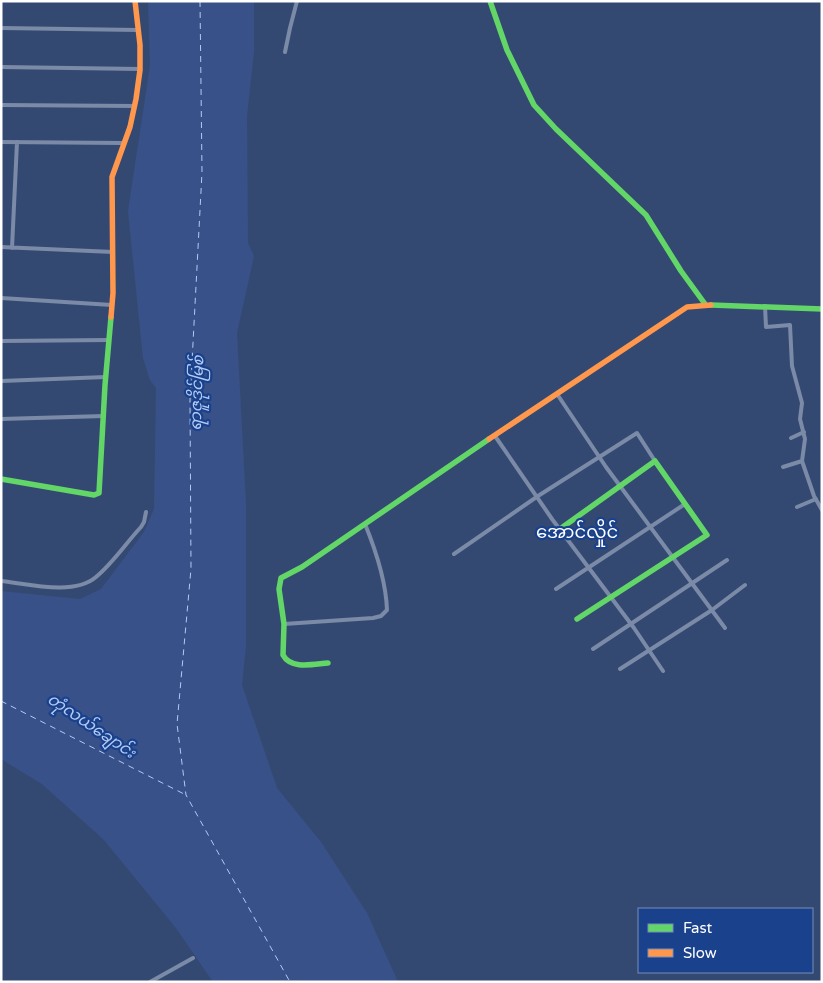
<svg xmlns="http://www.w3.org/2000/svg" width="823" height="983" font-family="'Varela Round','Noto Sans Myanmar',sans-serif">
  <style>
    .water { fill: #385289 }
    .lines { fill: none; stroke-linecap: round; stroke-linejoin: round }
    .ferry { stroke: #b2caf5; stroke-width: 1; stroke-dasharray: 6 5; stroke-linecap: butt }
    .street { stroke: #7b8aa7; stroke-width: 4 }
    .fast { stroke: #63d668; stroke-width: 5.5 }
    .slow { stroke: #ff974d; stroke-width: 5.5 }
    .labels { text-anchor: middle; stroke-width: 4.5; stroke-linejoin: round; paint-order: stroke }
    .water-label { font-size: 16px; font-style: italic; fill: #b2caf5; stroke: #1a418c }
    .quarter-label { font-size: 18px; fill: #fff; stroke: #1a418c }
  </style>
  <rect width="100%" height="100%" fill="#344972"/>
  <!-- water -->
  <path class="water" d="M 148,1 L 254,1 L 254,52 L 247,116 L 248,243 L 254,256 L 237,333 L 246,504 L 246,645 L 242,685 L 277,788 L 321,842 L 367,913 L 398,982 L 213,982 L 176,928 L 104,840 L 42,784 L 1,759 L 1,591 L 80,599 L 101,589 L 144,532 L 154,509 L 156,388 L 150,380 L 143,358 L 128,211 L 150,66 Z"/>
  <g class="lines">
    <!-- ferry -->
    <path class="ferry" d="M 200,1 L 202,172 L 190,400 L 191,569 L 177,724 L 186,795 L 290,982
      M 1,701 L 186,795"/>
    <!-- street -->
    <path class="street" d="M 1,28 L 138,30
      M 285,52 L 290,28 L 297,1
      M 1,67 L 140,69
      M 1,105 L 135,106
      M 1,142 L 123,143
      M 1,247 L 113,252
      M 12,248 L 17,142
      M 1,298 L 112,305
      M 765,306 L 766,327 L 790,325 L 792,366 L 802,403 L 800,419 L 805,439 L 802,461 L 814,496 L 822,510
      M 1,341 L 109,340
      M 1,381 L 106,377
      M 557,394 L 606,467 L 725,628
      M 1,419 L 104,416
      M 495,436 L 552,519 L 634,628 L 663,671
      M 791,438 L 804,432
      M 783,467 L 802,461
      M 797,507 L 816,499
      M 454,554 L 538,496 L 637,433 L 655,461
      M 1,581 C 28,584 74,596 96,577 C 113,563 126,543 141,527 L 144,522 L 146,512
      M 556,589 L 685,504
      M 284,624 L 373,618 L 381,616 L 387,610 C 386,581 376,551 365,524
      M 593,649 L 727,560
      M 620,669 L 712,610 L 745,585
      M 150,982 L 193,958"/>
    <!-- fast -->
    <path class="fast" d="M 490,1 L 507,50 L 534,105 L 556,129 L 646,215 L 681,271 L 705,304
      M 711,305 L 822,309
      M 1,479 L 94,495 L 99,493 L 105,385 L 111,317
      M 560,529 L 655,461 L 707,535 L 577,619
      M 328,663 C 314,664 291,670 283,655 L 284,624 L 279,589 L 281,578 L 302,567 L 489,439"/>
    <!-- slow -->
    <path class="slow" d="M 111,317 L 113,293 L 112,177 L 130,127 L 136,99 L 140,70 L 140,45 L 135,1
      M 489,439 L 687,307 L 711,305"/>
  </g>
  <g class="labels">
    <!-- water labels -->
    <g class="water-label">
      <text transform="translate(196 393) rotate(-88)" y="6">ရာဇူဒိုင်မြစ်</text>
      <text transform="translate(92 725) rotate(34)" y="6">တုံလယ်ချောင်း</text>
    </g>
    <!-- quarter labels -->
    <g class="quarter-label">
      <text x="577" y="538">အောင်လှိုင်</text>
    </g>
  </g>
  <!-- border -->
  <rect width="823" height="983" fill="none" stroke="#ffffff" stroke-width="5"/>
  <!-- legend -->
  <rect x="638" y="908" width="175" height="65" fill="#1a418c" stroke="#768dba"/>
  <rect x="648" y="924" width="25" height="8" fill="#63d668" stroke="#768dba"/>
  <text x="683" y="933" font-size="15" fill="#ffffff">Fast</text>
  <rect x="648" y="949" width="25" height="8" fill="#ff974d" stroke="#768dba"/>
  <text x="683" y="958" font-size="15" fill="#ffffff">Slow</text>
</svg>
